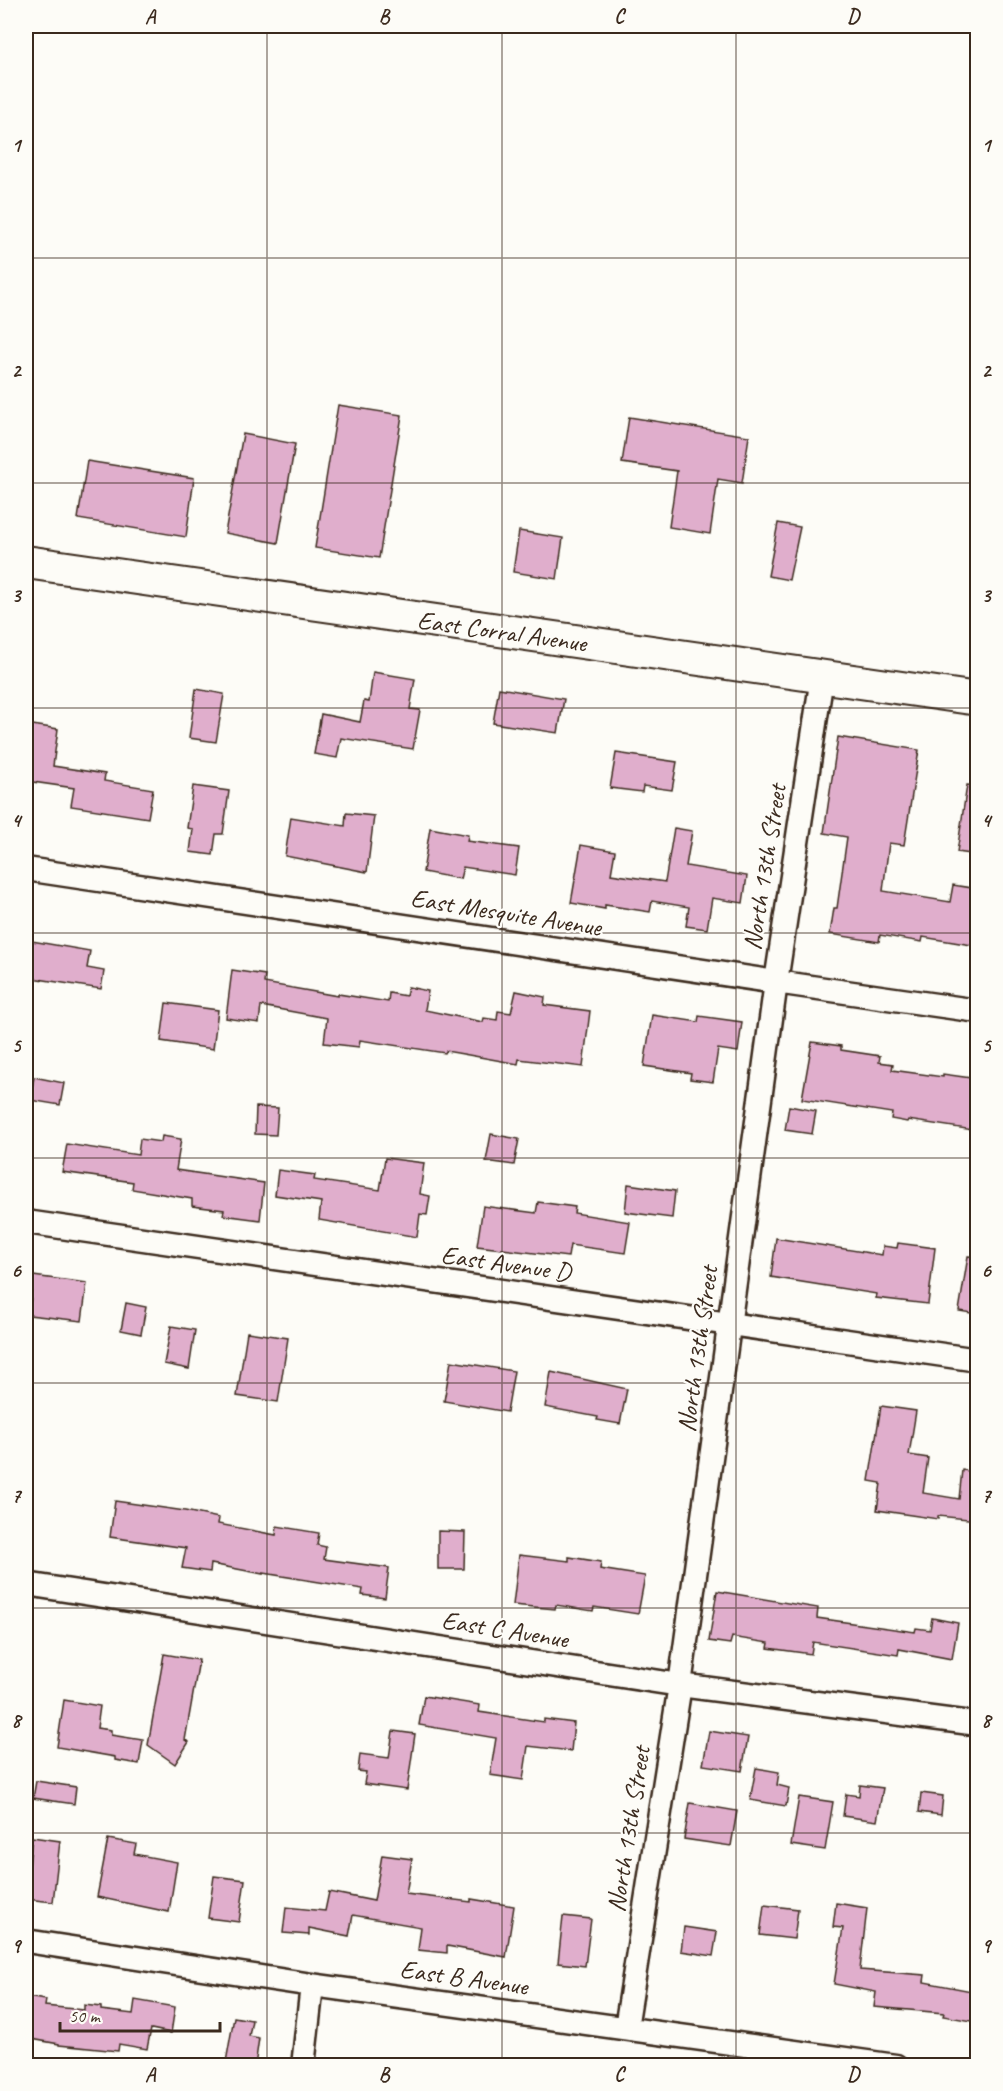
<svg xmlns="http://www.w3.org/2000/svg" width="1003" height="2091" font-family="Caveat,sans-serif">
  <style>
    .building { fill: #e0aecc; stroke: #3b2a1e; stroke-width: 1.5 }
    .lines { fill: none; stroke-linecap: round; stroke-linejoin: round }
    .street-casing { stroke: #3b2a1e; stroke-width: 27 }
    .secondary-casing { stroke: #3b2a1e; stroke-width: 36 }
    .street { stroke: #fdfcf7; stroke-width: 22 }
    .secondary { stroke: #fdfcf7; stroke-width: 32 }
    .grid { fill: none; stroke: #3b2a1e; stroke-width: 1.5; stroke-opacity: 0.55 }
    .labels { text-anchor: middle; stroke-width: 4.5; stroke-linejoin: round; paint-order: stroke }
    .street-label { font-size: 26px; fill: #3b2a1e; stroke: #fdfcf7 }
    .neatline { fill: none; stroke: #3b2a1e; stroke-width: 2 }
    .grid-label { font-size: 20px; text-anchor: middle; font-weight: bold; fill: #3b2a1e }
  </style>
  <rect width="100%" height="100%" fill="#fdfcf7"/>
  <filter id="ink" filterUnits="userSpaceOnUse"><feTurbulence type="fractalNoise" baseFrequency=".0167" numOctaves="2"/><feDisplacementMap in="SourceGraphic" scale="12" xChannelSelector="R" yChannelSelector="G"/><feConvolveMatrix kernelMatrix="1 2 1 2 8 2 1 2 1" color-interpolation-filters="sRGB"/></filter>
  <g filter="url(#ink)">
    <!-- building -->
    <path class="building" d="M 338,405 L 402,415 L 379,558 L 315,548 Z
      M 629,417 L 749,436 L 742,483 L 718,479 L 710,534 L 669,527 L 677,471 L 622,463 Z
      M 243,434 L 295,444 L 278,543 L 225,533 Z
      M 87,461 L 194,478 L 186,537 L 78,519 Z
      M 778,523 L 800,527 L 789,580 L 768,576 Z
      M 519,531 L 563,538 L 557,579 L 513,572 Z
      M 373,672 L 415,679 L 410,709 L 420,710 L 413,749 L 341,738 L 337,758 L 314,754 L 321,714 L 360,722 L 364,701 L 369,702 Z
      M 499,688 L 564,699 L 558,733 L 493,723 Z
      M 196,689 L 224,694 L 216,742 L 189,738 Z
      M 26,724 L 58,729 L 53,766 L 105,774 L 104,781 L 153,789 L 148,818 L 71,806 L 74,788 L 26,781 Z
      M 838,737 L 919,750 L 904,845 L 889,843 L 883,891 L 950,902 L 953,885 L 978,889 L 978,946 L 923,937 L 922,942 L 880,935 L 879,942 L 830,934 L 834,908 L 837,908 L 847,837 L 824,833 Z
      M 616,753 L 677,762 L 672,790 L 643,786 L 642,792 L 610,788 Z
      M 967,785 L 978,786 L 978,855 L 957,852 Z
      M 193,786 L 229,791 L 223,834 L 216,834 L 213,855 L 190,852 L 193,829 L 187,828 Z
      M 346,813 L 374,816 L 367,872 L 285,856 L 291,817 L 345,826 Z
      M 430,828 L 468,835 L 467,841 L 519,848 L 515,875 L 463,867 L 460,879 L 423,872 Z
      M 674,828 L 692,831 L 686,866 L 747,876 L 743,903 L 712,898 L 707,929 L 686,926 L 689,907 L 652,901 L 650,912 L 605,905 L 605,909 L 571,903 L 581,845 L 615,851 L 611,874 L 665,882 Z
      M 26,940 L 90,951 L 87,968 L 104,971 L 101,989 L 26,977 Z
      M 232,970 L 265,975 L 264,983 L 338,996 L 338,994 L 388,1002 L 389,993 L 406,996 L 408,987 L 428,991 L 425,1010 L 483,1022 L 484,1018 L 497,1020 L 498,1011 L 511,1013 L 516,991 L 545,997 L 544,1005 L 590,1011 L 583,1067 L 519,1059 L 518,1064 L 463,1054 L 446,1051 L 445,1053 L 360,1040 L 359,1047 L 324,1043 L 327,1018 L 261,1006 L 259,1023 L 226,1018 Z
      M 166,1003 L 218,1010 L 213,1049 L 161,1041 Z
      M 652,1015 L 698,1022 L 699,1016 L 742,1022 L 738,1052 L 718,1049 L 713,1082 L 690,1079 L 691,1073 L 644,1066 Z
      M 812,1042 L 841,1046 L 841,1050 L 880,1056 L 879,1062 L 893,1064 L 892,1070 L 943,1077 L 943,1074 L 978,1079 L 978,1102 L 973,1130 L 908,1120 L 907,1122 L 891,1119 L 892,1113 L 802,1099 Z
      M 34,1077 L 64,1083 L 60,1105 L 30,1100 Z
      M 789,1106 L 816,1111 L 812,1134 L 785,1130 Z
      M 256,1107 L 278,1108 L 276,1135 L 255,1134 Z
      M 491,1134 L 519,1139 L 514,1165 L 486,1161 Z
      M 162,1136 L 181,1139 L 176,1170 L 264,1183 L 260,1220 L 223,1215 L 224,1210 L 192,1206 L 192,1199 L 132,1189 L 133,1182 L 62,1172 L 67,1144 L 138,1155 L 140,1139 L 161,1142 Z
      M 385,1158 L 424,1163 L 420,1194 L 430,1196 L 427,1215 L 420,1214 L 417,1237 L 319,1220 L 321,1202 L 275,1195 L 278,1170 L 315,1175 L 314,1180 L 380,1190 Z
      M 628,1184 L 675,1191 L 672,1218 L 625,1212 Z
      M 538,1202 L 575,1207 L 574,1213 L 630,1222 L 625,1253 L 570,1245 L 568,1257 L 477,1246 L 483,1206 L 536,1213 Z
      M 776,1238 L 882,1255 L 883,1246 L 897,1248 L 898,1243 L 935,1248 L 928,1304 L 876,1298 L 877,1294 L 771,1277 Z
      M 968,1256 L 978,1257 L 978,1314 L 959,1311 Z
      M 33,1276 L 87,1283 L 82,1321 L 29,1315 Z
      M 126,1303 L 146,1307 L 141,1334 L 121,1330 Z
      M 171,1326 L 195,1330 L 189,1369 L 164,1364 Z
      M 247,1332 L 288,1338 L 278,1402 L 237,1396 Z
      M 451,1361 L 514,1371 L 507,1412 L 444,1401 Z
      M 551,1372 L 627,1389 L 620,1424 L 597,1420 L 598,1417 L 545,1407 Z
      M 881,1406 L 916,1411 L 909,1455 L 928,1458 L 923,1493 L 959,1499 L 962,1470 L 978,1472 L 978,1520 L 938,1516 L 938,1519 L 877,1510 L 881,1483 L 869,1481 Z
      M 115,1501 L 185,1511 L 219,1518 L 218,1524 L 276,1535 L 277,1526 L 319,1533 L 317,1545 L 326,1547 L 324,1559 L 389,1568 L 385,1598 L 362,1595 L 363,1589 L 263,1573 L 263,1574 L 211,1564 L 210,1572 L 182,1568 L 186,1548 L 110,1537 Z
      M 438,1531 L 465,1532 L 464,1569 L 438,1569 Z
      M 519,1555 L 569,1561 L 569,1557 L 601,1562 L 600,1569 L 645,1576 L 638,1614 L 594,1607 L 593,1611 L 556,1605 L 555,1609 L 513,1605 Z
      M 717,1591 L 818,1608 L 817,1618 L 915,1632 L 916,1628 L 930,1630 L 932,1618 L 958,1623 L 952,1659 L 899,1649 L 898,1655 L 813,1642 L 811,1654 L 768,1648 L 769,1643 L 732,1637 L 730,1644 L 709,1641 Z
      M 164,1654 L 199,1660 L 185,1740 L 189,1742 L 175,1764 L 148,1745 Z
      M 424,1696 L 480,1705 L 479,1712 L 544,1722 L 544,1719 L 574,1723 L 571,1751 L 528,1746 L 523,1780 L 490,1775 L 496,1738 L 419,1725 Z
      M 64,1700 L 100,1706 L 97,1728 L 111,1730 L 111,1735 L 143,1740 L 139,1764 L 115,1760 L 115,1757 L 57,1747 Z
      M 393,1731 L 415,1734 L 407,1790 L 364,1784 L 366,1772 L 358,1771 L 360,1754 L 389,1758 Z
      M 709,1731 L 748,1737 L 742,1771 L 703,1765 Z
      M 756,1768 L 779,1772 L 777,1785 L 789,1788 L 786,1806 L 750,1800 Z
      M 36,1781 L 76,1787 L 74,1804 L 33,1798 Z
      M 860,1785 L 883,1788 L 877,1821 L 843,1816 L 846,1794 L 859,1796 Z
      M 921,1793 L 943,1796 L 941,1815 L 919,1812 Z
      M 799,1797 L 833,1802 L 825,1850 L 791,1845 Z
      M 690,1803 L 737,1811 L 731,1846 L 684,1839 Z
      M 32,1837 L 60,1841 L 53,1902 L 26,1899 Z
      M 108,1839 L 136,1844 L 134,1854 L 177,1862 L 169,1912 L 97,1897 Z
      M 382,1855 L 412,1859 L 406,1894 L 471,1902 L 471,1899 L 514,1906 L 506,1957 L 447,1946 L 447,1953 L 418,1950 L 421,1927 L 353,1915 L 349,1936 L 309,1928 L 309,1935 L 283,1933 L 286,1907 L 325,1911 L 329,1892 L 374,1901 Z
      M 214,1876 L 245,1880 L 239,1922 L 208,1918 Z
      M 836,1903 L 867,1908 L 860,1970 L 925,1975 L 924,1982 L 977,1992 L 972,2021 L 943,2016 L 944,2013 L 874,2007 L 876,1992 L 834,1984 L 843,1928 L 833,1927 Z
      M 764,1905 L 798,1909 L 794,1939 L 760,1935 Z
      M 563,1916 L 591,1919 L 585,1966 L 558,1963 Z
      M 684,1927 L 717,1932 L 713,1956 L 681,1951 Z
      M 26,1997 L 46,2000 L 45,2006 L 84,2010 L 84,2005 L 101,2007 L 101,2010 L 133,2014 L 135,2000 L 175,2007 L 171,2033 L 151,2029 L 147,2049 L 119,2044 L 118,2051 L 59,2045 L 59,2044 L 26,2038 Z
      M 234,2017 L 252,2020 L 249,2036 L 259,2038 L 255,2066 L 226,2062 Z"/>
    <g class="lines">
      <defs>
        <path id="street" d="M 26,869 L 776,982 L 978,1011
          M 26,1222 L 978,1360
          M 26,1584 L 680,1685 L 978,1724
          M 26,1941 L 312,1985 L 896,2066
          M 626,2028 L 680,1685 L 776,982 L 822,677
          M 303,2066 L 312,1985"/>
        <path id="secondary" d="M 26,562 L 978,699"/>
      </defs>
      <!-- street casing -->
      <use href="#street" class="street-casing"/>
      <!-- secondary casing -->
      <use href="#secondary" class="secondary-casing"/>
      <!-- street -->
      <use href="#street" class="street"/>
      <!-- secondary -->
      <use href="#secondary" class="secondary"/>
    </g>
  </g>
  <!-- grid -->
  <path class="grid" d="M 267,26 L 267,2066M 502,26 L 502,2066M 736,26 L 736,2066M 26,258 L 978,258M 26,483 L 978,483M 26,708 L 978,708M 26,933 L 978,933M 26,1158 L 978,1158M 26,1383 L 978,1383M 26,1608 L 978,1608M 26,1833 L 978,1833"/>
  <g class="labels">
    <!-- street labels -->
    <g class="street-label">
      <text transform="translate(502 631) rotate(8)" y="9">East Corral Avenue</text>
      <text transform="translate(764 867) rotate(-81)" y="9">North 13th Street</text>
      <text transform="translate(506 912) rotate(9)" y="9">East Mesquite Avenue</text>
      <text transform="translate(506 1263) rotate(8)" y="9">East Avenue D</text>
      <text transform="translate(697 1349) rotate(-82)" y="9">North 13th Street</text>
      <text transform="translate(505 1629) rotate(9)" y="9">East C Avenue</text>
      <text transform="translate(628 1829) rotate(-81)" y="9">North 13th Street</text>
      <text transform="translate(464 1977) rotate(8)" y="9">East B Avenue</text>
    </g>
  </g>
  <!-- margin -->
  <rect width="1003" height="2091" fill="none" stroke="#fdfcf7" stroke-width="66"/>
  <!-- scale -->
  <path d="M60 2022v9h160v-9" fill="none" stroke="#3b2a1e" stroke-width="3"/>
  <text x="69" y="2022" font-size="18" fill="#3b2a1e" stroke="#fdfcf7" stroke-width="4.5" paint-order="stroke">50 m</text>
  <rect x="33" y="33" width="937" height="2025" class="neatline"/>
  <g class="grid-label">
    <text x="150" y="23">A</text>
    <text x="384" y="23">B</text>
    <text x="619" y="23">C</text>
    <text x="853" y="23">D</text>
    <text x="16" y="152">1</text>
    <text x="986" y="152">1</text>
    <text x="16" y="377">2</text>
    <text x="986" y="377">2</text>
    <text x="16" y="602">3</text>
    <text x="986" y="602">3</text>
    <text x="16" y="827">4</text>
    <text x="986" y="827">4</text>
    <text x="16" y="1052">5</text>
    <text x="986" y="1052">5</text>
    <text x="16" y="1277">6</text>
    <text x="986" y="1277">6</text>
    <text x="16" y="1502">7</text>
    <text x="986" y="1502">7</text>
    <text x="16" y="1727">8</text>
    <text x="986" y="1727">8</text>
    <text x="16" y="1952">9</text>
    <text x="986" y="1952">9</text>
    <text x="150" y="2081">A</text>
    <text x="384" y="2081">B</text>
    <text x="619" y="2081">C</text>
    <text x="853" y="2081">D</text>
  </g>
</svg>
